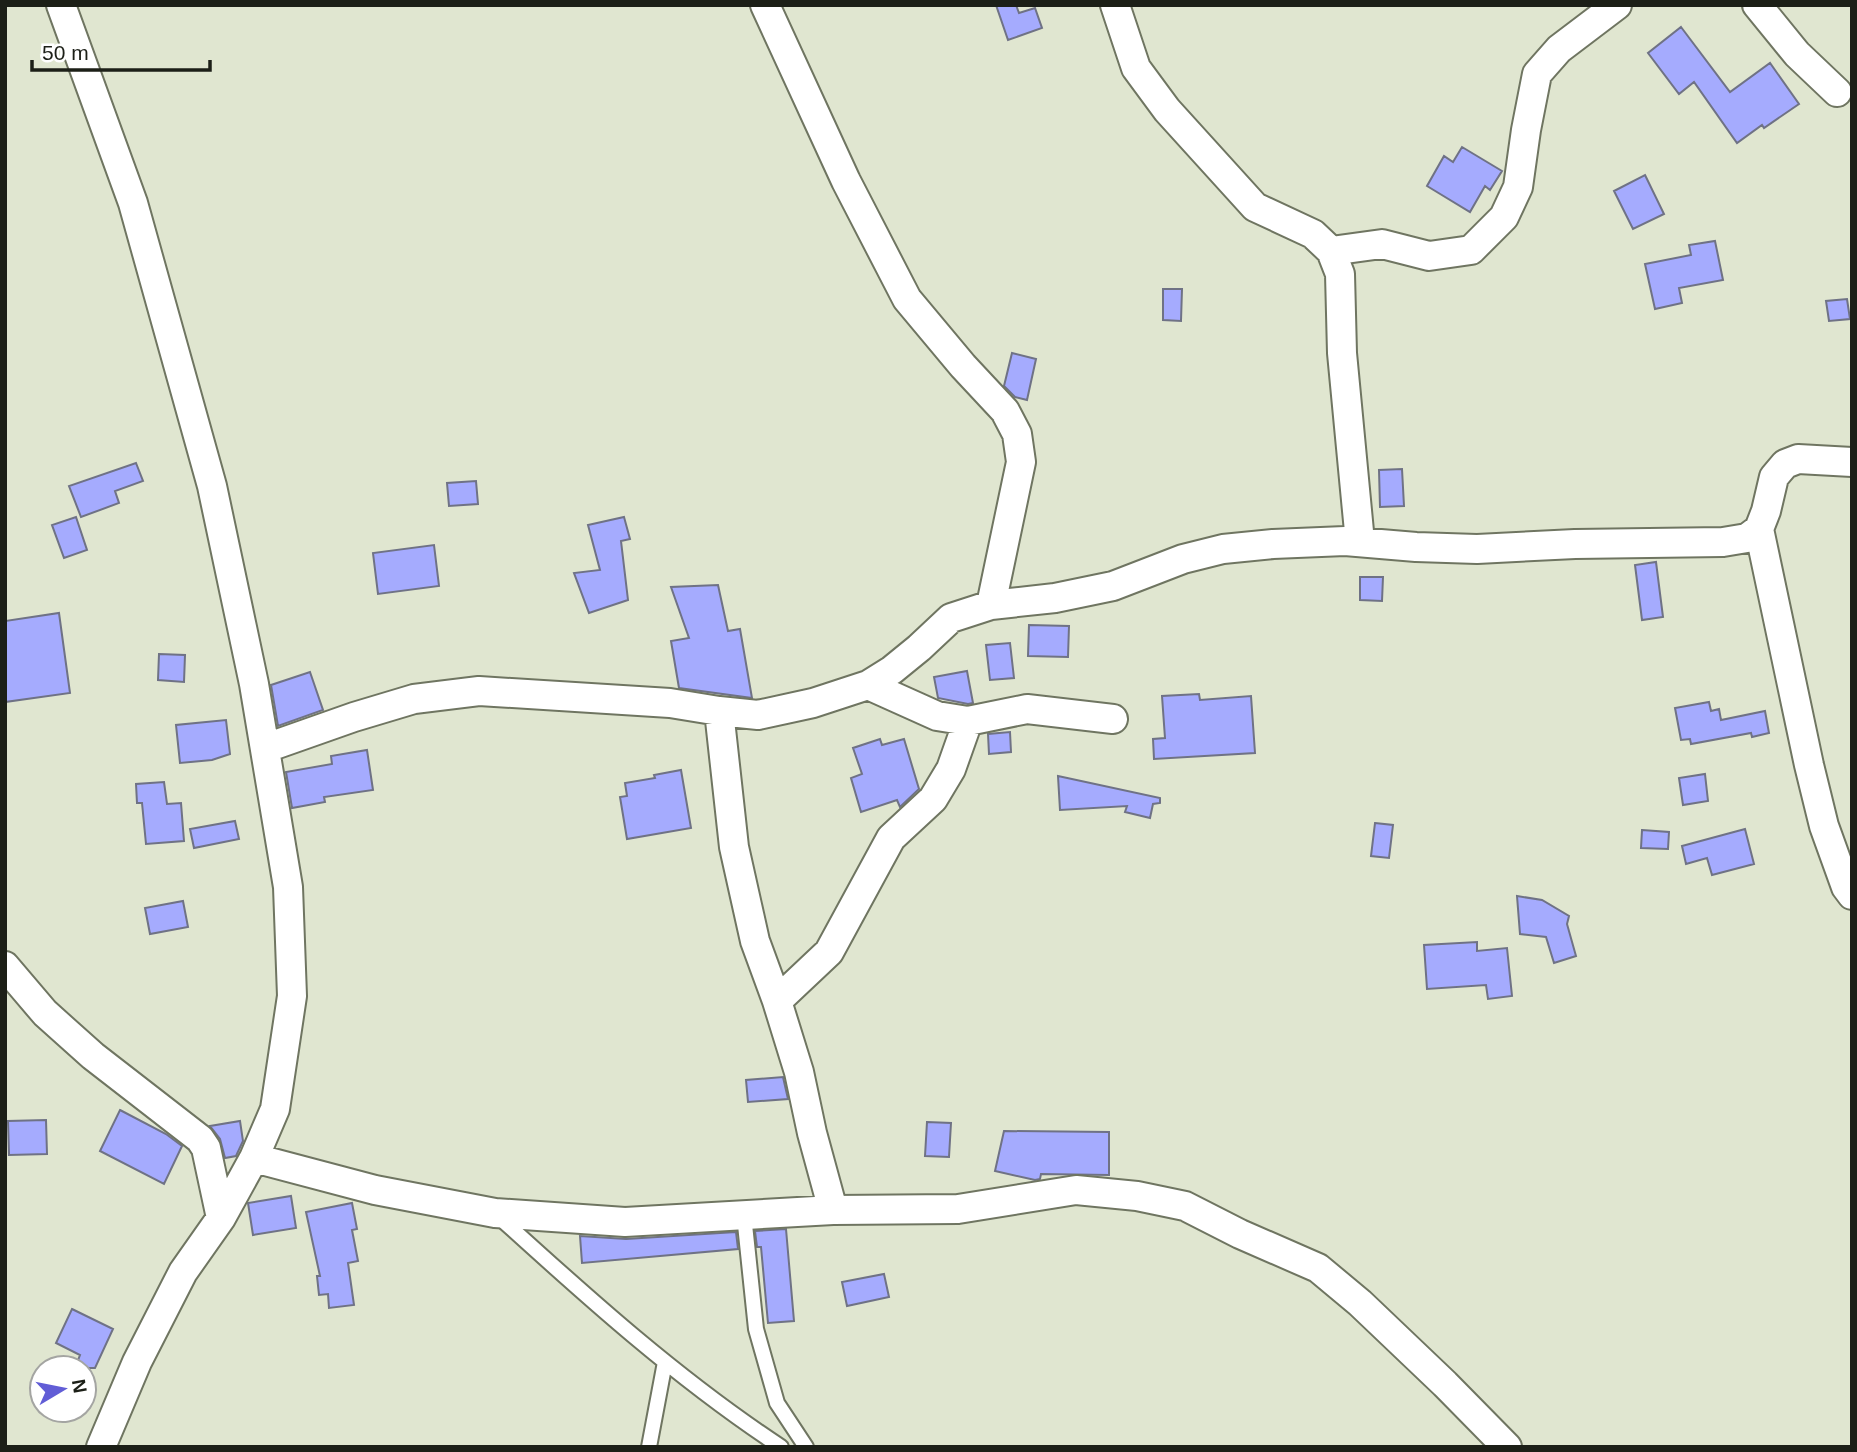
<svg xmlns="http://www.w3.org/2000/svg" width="1857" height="1452" font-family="Helvetica,sans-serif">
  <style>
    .building { fill: #a5abfe; stroke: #6f7285; stroke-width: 2 }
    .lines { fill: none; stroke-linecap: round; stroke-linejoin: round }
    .lane-casing { stroke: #6f7561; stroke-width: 18 }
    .street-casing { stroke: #6f7561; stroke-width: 32 }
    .lane { stroke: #fff; stroke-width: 14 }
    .street { stroke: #fff; stroke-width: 28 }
  </style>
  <rect width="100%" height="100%" fill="#e0e6d0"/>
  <!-- building -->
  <path class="building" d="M 996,5 L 1016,5 L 1019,13 L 1035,8 L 1042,28 L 1008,40 Z
    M 1681,27 L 1730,92 L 1770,63 L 1799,104 L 1764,128 L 1762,125 L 1737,143 L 1694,82 L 1679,94 L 1648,53 Z
    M 1462,147 L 1502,171 L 1490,190 L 1485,186 L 1470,212 L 1427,186 L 1444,156 L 1453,162 Z
    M 1645,175 L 1664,214 L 1633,229 L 1614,191 Z
    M 1715,241 L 1723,280 L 1679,288 L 1682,303 L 1655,309 L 1645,264 L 1691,255 L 1689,245 Z
    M 1163,289 L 1182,289 L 1181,321 L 1163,320 Z
    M 1847,299 L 1850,319 L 1829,321 L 1826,301 Z
    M 1012,353 L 1036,359 L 1027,400 L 1015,397 L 1004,386 Z
    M 136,463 L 143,481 L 115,491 L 119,503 L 81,517 L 69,486 Z
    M 1402,469 L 1404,506 L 1380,507 L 1379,470 Z
    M 476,481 L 478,504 L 449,506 L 447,483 Z
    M 76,517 L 87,550 L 64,558 L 52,525 Z
    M 624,517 L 630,539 L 621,541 L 628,600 L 589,613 L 574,573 L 600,570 L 588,525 Z
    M 434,545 L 439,586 L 378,594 L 373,553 Z
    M 1656,562 L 1663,617 L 1642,620 L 1635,565 Z
    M 1360,577 L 1383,577 L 1382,601 L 1360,600 Z
    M 718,585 L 728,631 L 740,629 L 752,698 L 679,688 L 671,641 L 689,638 L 671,587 Z
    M 59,613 L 70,693 L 5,702 L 5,621 Z
    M 1029,625 L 1069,626 L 1068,657 L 1028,656 Z
    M 1010,643 L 1014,678 L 990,680 L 986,645 Z
    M 159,654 L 185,655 L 184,682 L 158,680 Z
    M 967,671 L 973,703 L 968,704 L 938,698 L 934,677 Z
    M 310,672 L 323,710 L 278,726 L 271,685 Z
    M 1199,694 L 1200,700 L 1251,696 L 1255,753 L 1154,759 L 1153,739 L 1165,738 L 1162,696 Z
    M 1709,702 L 1711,711 L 1719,709 L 1721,720 L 1765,711 L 1769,733 L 1752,737 L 1751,733 L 1691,744 L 1690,739 L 1681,740 L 1675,708 Z
    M 226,720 L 230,754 L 212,760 L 180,763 L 176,725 Z
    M 1010,732 L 1011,752 L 989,754 L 988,734 Z
    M 880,739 L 882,745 L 904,739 L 919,789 L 900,807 L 897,800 L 861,812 L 851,778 L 862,774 L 853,748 Z
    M 367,750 L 373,790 L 324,797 L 325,802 L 292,808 L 286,772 L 332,764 L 331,756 Z
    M 681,770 L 691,828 L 627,839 L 620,797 L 627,796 L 625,783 L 655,778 L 654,775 Z
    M 1705,774 L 1708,801 L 1683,805 L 1679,778 Z
    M 1058,776 L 1160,798 L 1160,803 L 1153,804 L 1150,818 L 1125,812 L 1127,806 L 1060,810 Z
    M 164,782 L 167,804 L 181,803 L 184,841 L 146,844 L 142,803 L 137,803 L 136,784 Z
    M 235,821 L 239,839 L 194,848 L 190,829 Z
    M 1375,823 L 1393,825 L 1389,858 L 1371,856 Z
    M 1745,829 L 1754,864 L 1712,875 L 1707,858 L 1686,864 L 1682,846 Z
    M 1642,830 L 1669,832 L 1668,849 L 1641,848 Z
    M 1517,896 L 1542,900 L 1569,916 L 1567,924 L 1576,956 L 1554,963 L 1546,937 L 1520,934 Z
    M 183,901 L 188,927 L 150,934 L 145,908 Z
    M 1477,942 L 1477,951 L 1507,948 L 1512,996 L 1488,999 L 1486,985 L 1427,989 L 1424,945 Z
    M 783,1077 L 788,1099 L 748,1102 L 746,1080 Z
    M 120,1110 L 166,1134 L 182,1146 L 164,1184 L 100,1151 Z
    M 46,1120 L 47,1154 L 9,1155 L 8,1121 Z
    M 240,1121 L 243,1141 L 236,1156 L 225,1158 L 220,1139 L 210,1126 Z
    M 927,1122 L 951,1123 L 949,1157 L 925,1156 Z
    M 1004,1131 L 1109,1132 L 1109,1175 L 1041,1174 L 1040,1179 L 1035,1180 L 995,1171 Z
    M 291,1196 L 296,1228 L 253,1235 L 248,1203 Z
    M 352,1203 L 357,1229 L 352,1230 L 358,1261 L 348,1263 L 354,1305 L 329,1308 L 328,1294 L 319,1295 L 317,1276 L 320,1276 L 306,1212 Z
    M 786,1229 L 794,1321 L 768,1323 L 761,1247 L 757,1247 L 755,1231 Z
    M 736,1232 L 738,1249 L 582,1263 L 580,1236 L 626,1239 Z
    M 884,1274 L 889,1297 L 847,1306 L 842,1282 Z
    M 72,1309 L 113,1329 L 95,1368 L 75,1368 L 80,1355 L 56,1343 Z"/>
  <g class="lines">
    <defs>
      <path id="lane" d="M 744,1215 L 756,1329 L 777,1403 L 806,1447
        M 498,1216 C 588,1298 679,1380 781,1447
        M 649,1447 L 665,1362"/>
      <path id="street" d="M 61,5 L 133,203 L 212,486 L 254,684 L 288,887 L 292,996 L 275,1109 L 254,1158 L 221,1218 L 183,1272 L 137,1362 L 101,1447
        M 765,5 L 846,181 L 907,299 L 963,366 L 1005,411 L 1017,434 L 1021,462 L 991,605
        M 1115,5 L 1136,68 L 1167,110 L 1255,207 L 1313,234 L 1331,251 L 1340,274 L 1342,353 L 1360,542
        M 1757,5 L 1797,54 L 1837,92
        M 1331,251 L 1382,244 L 1429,256 L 1471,250 L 1504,217 L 1518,187 L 1526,130 L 1537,74 L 1559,49 L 1617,5
        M 1759,529 L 1809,765 L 1824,826 L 1846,887 L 1852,895
        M 868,685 L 937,716 L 968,721 L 1027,709 L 1113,719
        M 719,711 L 734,847 L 755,941 L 777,1001 L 799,1072 L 812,1133 L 833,1210
        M 266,748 L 354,717 L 414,699 L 479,691 L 670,703 L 719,711 L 758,715 L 813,703 L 868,685 L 892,670 L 919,648 L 951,618 L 991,605 L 1055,598 L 1113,586 L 1183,559 L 1223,549 L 1273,544 L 1345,541 L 1416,547 L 1477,549 L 1575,544 L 1723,542 L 1747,538 L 1759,529 L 1766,511 L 1774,477 L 1785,464 L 1798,459 L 1852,462
        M 5,966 L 45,1013 L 93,1056 L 200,1139 L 206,1148 L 221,1218
        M 777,1001 L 829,952 L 891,838 L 933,799 L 951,769 L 968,721
        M 254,1158 L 375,1190 L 495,1213 L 625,1222 L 833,1210 L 958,1209 L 1076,1190 L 1137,1196 L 1185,1206 L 1240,1234 L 1318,1268 L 1360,1303 L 1445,1384 L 1507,1447"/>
    </defs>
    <!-- lane casing -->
    <use href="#lane" class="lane-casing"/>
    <!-- street casing -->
    <use href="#street" class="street-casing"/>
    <!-- lane -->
    <use href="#lane" class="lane"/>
    <!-- street -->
    <use href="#street" class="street"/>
  </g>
  <!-- border -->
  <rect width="1857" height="1452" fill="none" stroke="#1c1f17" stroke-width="14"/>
  <!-- north arrow -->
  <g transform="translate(63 1389) rotate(80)"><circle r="33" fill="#ffffff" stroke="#a4a5a2" stroke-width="2"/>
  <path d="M0-5L12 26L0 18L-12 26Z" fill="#615dd6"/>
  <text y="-10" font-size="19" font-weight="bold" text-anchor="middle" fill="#1c1f17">N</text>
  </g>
  <!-- scale -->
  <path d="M32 60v10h178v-10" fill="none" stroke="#1c1f17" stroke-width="3.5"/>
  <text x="42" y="60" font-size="21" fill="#1c1f17" stroke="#ffffff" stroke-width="5" paint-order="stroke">50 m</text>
</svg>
